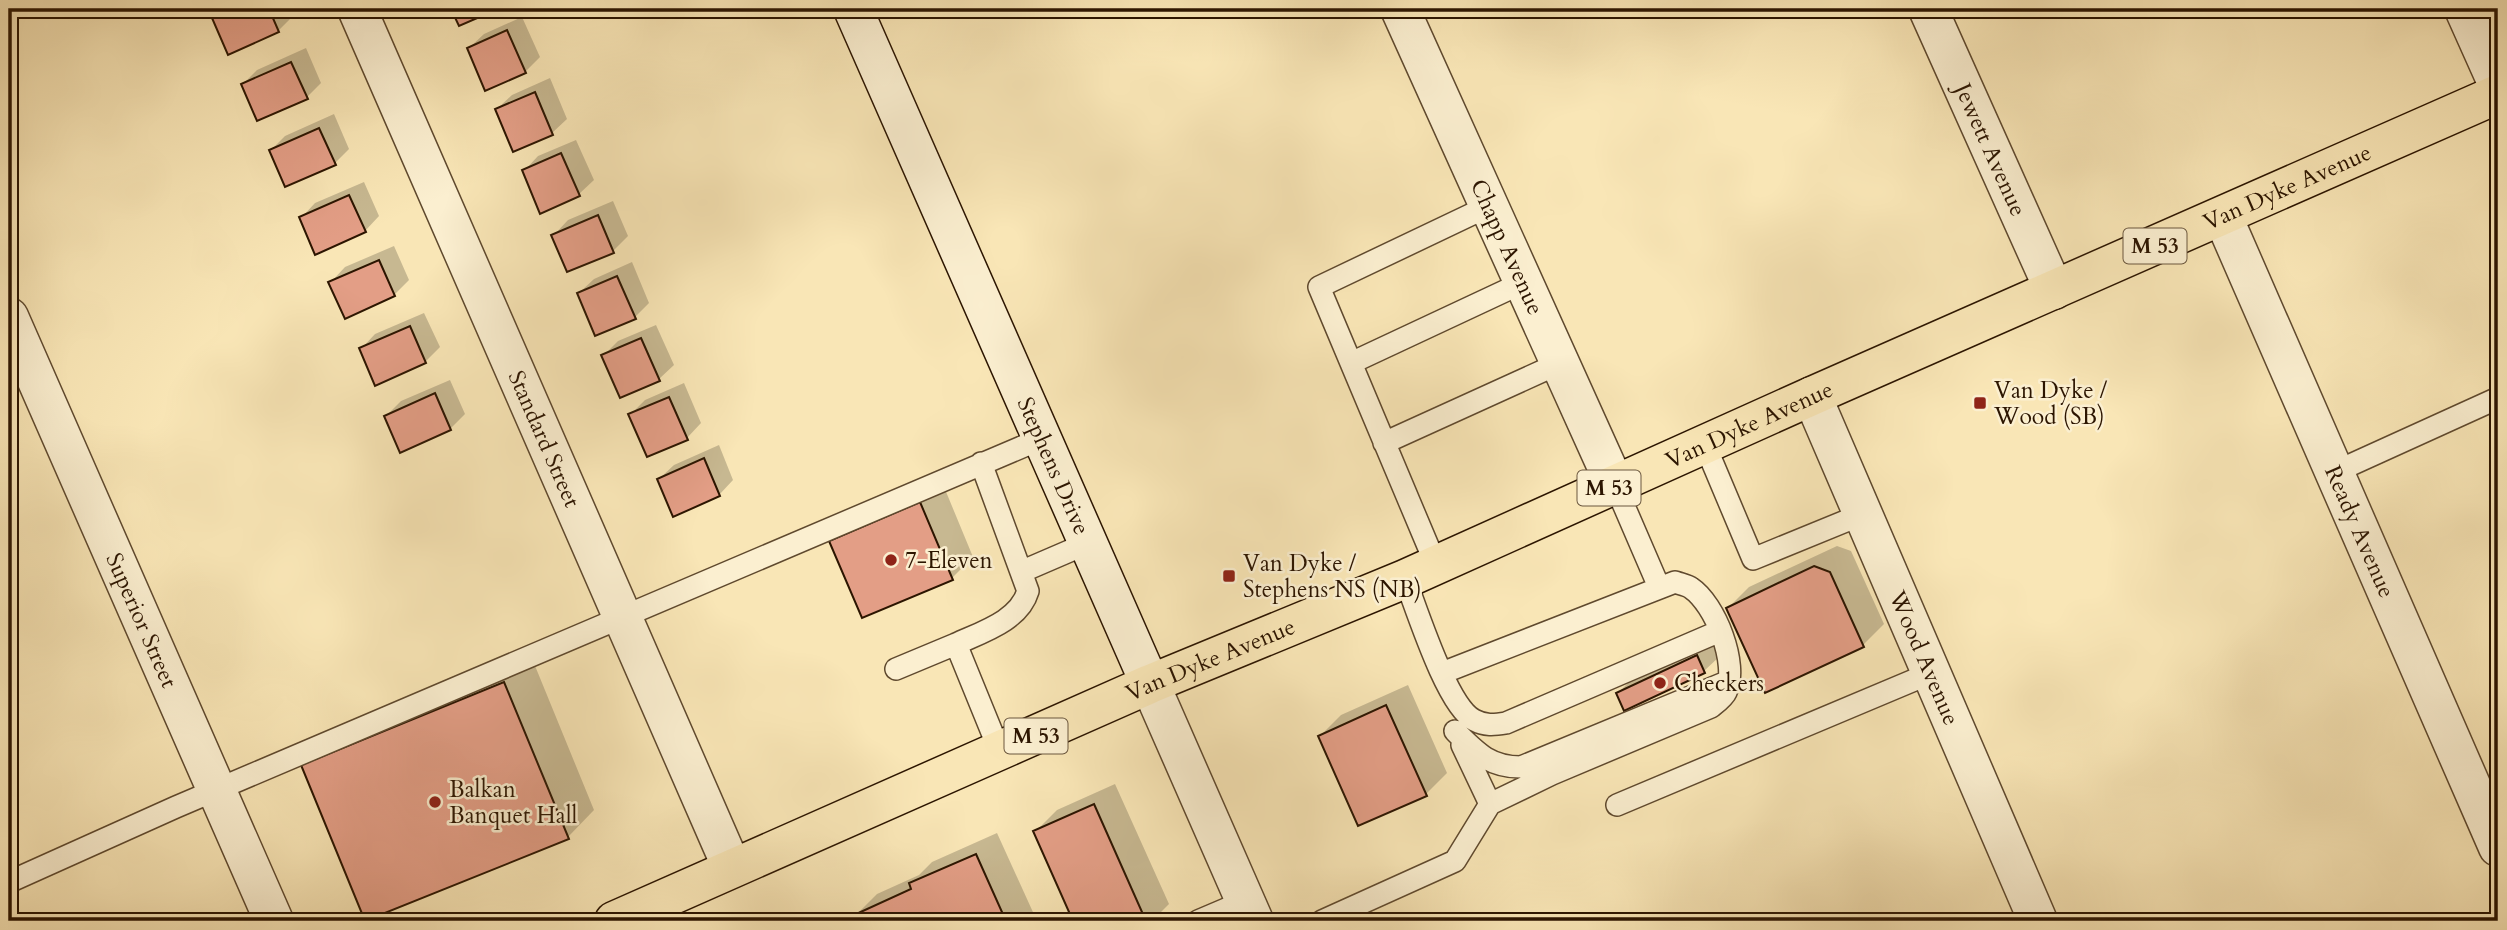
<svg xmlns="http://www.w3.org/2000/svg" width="2507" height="930" font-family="Cardo,serif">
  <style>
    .shadow { fill: #0003 }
    .building { fill: #e39e86; stroke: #2c1500; stroke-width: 2 }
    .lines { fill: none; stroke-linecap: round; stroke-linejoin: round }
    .lane-casing { stroke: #5f492e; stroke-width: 24 }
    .street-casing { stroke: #5f492e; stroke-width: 41 }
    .secondary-casing { stroke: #2c1500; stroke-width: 41 }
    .primary-casing { stroke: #2c1500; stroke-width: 41 }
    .lane { stroke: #fbefd0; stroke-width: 21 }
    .street { stroke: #fbefd0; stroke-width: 38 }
    .secondary { stroke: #fbefd0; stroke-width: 38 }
    .primary { stroke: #f9e6b6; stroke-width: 38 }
    .poi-dot { fill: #8f2418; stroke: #fbefd0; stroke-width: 2.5 }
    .labels { text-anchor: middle; stroke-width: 5; stroke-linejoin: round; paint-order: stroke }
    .shield { fill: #fbefd0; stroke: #6a563e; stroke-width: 2 }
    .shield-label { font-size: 21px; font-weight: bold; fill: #2c1500 }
    .street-label { font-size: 23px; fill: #2c1500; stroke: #fbefd0 }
    .poi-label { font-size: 23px; fill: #2c1500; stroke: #fbefd0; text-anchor: start }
  </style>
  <rect width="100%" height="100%" fill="#f9e6b6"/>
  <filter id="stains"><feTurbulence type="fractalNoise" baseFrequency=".00286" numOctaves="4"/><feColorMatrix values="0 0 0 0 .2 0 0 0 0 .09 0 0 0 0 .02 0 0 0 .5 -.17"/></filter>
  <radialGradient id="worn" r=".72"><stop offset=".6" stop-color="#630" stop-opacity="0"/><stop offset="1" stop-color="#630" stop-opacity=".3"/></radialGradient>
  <!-- shadow -->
  <path class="shadow" d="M 224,9 L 289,9 L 293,16 L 278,31 L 214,18 Z
    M 522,17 L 540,57 L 525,72 L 469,48 L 484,34 Z
    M 306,48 L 321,83 L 307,97 L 243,84 L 257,70 Z
    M 550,78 L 567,119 L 552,133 L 497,109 L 512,95 Z
    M 334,114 L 349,149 L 335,163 L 271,150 L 285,136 Z
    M 576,140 L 594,180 L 579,194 L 524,171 L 538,156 Z
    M 364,182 L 379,216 L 365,231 L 301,218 L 315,203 Z
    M 613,201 L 628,236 L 613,251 L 554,235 L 568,220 Z
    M 394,246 L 409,280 L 394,295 L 331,282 L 345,267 Z
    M 632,262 L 649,303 L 635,317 L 579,293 L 594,279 Z
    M 424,313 L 440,347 L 425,362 L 361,349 L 375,334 Z
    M 656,325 L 674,365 L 659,379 L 603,356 L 618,341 Z
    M 450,380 L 465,414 L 450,429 L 386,416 L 401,401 Z
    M 684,383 L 701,423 L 687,438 L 631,414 L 645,400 Z
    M 719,445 L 733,480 L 719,495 L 659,479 L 674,465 Z
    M 942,482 L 973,557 L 952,578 L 831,541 L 852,520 Z
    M 1837,546 L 1851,551 L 1884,624 L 1863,645 L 1728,608 L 1749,587 Z
    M 1712,641 L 1719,657 L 1704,671 L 1625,709 L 1618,693 L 1632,679 Z
    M 531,656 L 594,810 L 568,837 L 303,766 L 330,739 Z
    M 1408,685 L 1447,773 L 1426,794 L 1320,736 L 1341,715 Z
    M 1115,784 L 1169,904 L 1152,921 L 1075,921 L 1035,832 L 1057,810 Z
    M 997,833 L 1037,921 L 859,921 L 856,915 L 877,894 L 919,875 L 932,862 Z"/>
  <!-- building -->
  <path class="building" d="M 233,9 L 269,9 L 279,32 L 228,55 L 212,18 Z
    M 451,9 L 498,9 L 459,26 Z
    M 507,30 L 526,73 L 485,91 L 467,48 Z
    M 291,62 L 308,99 L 257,121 L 241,84 Z
    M 535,92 L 553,135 L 513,152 L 495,109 Z
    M 319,128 L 336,165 L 285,187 L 269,150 Z
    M 561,153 L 580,196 L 540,214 L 522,170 Z
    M 349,195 L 366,232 L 315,255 L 299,217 Z
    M 598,215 L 614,253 L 567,272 L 551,235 Z
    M 379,260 L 395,296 L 345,319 L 328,282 Z
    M 617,276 L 636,319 L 595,336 L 577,293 Z
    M 410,326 L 426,363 L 375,386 L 359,348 Z
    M 641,338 L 660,381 L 620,398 L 601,355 Z
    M 435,393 L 451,430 L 400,453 L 384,416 Z
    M 669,397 L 688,440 L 647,457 L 628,414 Z
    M 704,458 L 720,496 L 673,517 L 657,479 Z
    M 920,502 L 953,580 L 862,618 L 829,541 Z
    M 1814,566 L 1830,572 L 1864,647 L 1765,693 L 1726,608 Z
    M 1697,655 L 1705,673 L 1624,711 L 1616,693 Z
    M 504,682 L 569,839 L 365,921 L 301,765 Z
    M 1386,705 L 1427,796 L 1358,826 L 1318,736 Z
    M 1094,804 L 1146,921 L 1073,921 L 1033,831 Z
    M 976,854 L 1006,921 L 857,921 L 854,915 L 911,889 L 909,883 Z"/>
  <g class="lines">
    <defs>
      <path id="lane" d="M 1351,363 L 1524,282
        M 1384,443 L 1560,363
        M 1705,445 L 1753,559 L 1863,514
        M 981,463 L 1028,591 C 1019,621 982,632 956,644 L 1000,752
        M 2335,472 L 2498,398
        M 1615,485 L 1659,587
        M 1436,565 L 1319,287 L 1489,206
        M 1023,571 L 1088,543
        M 1405,579 C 1417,610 1447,706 1474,720 C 1485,726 1494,725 1506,723 L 1720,631
        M 896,669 L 956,644
        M 1455,731 C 1476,752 1489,767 1521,767 L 1729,681
        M 1462,745 L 1490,804
        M 1617,805 L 1931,673
        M 9,882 L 176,807 L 1043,438
        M 1198,921 L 1245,901
        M 1322,921 L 1455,861 L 1490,804 L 1552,774 L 1711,707 C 1716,703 1724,697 1726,692 C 1739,664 1715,604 1691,588 C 1687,585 1680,584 1675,582 L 1442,673"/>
      <g id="street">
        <path id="s1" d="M 357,9 L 732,868"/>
        <path id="s2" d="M 1400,9 L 1615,485"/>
        <path id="s3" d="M 1928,9 L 2054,290"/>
        <path d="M 2464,9 L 2498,85"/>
        <path id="s4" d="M 2223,217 L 2498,847"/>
        <path id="s5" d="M 9,317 L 274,921"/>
        <path id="s6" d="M 1812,396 L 2038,921"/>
        <path d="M 1150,684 L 1254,921"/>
      </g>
      <g id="secondary">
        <path id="s7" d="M 853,9 L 1150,684"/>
      </g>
      <g id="primary">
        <path id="s8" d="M 614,921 L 1150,684 L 1405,579 L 1812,396 L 2498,94"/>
      </g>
    </defs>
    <!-- lane casing -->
    <use href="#lane" class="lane-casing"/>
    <!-- street casing -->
    <use href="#street" class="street-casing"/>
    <!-- secondary casing -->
    <use href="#secondary" class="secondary-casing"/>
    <!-- primary casing -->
    <use href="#primary" class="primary-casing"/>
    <!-- lane -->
    <use href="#lane" class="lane"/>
    <!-- street -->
    <use href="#street" class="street"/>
    <!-- secondary -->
    <use href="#secondary" class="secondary"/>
    <!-- primary -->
    <use href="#primary" class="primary"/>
  </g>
  <!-- markers -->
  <g class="poi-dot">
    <rect x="1973" y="396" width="14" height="14" rx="3.5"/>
    <circle cx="891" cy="560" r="7"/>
    <rect x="1222" y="569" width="14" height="14" rx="3.5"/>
    <circle cx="1660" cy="683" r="7"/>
    <circle cx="435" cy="802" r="7"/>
  </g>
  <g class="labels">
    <!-- shield labels -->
    <g class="shield">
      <rect x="2123.5" y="228.5" width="63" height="35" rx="5"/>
      <rect x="1577.5" y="470.5" width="63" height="35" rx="5"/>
      <rect x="1004.5" y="718.5" width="63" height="35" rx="5"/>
    </g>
    <g class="shield-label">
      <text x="2155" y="253">M 53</text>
      <text x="1609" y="495">M 53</text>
      <text x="1036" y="743">M 53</text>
    </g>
    <!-- street labels -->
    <g class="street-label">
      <text dy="8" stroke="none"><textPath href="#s3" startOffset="154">Jewett Avenue</textPath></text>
      <text dy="8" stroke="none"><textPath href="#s8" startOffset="1827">Van Dyke Avenue</textPath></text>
      <text dy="8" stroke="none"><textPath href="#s2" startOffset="261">Chapp Avenue</textPath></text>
      <text dy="8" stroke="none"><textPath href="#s8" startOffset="1239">Van Dyke Avenue</textPath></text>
      <text dy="8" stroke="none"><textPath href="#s1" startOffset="469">Standard Street</textPath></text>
      <text dy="8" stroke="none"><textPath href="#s7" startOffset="499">Stephens Drive</textPath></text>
      <text dy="8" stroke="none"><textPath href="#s4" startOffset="343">Ready Avenue</textPath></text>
      <text dy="8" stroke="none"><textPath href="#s5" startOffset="331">Superior Street</textPath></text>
      <text dy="8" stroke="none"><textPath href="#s6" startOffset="285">Wood Avenue</textPath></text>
      <text dy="8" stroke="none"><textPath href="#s8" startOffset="651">Van Dyke Avenue</textPath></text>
    </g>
    <!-- poi labels -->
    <g class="poi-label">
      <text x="1994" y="398">Van Dyke /<tspan x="1994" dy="26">Wood (SB)</tspan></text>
      <text x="905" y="568">7-Eleven</text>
      <text x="1243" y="571">Van Dyke /<tspan x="1243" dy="26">Stephens NS (NB)</tspan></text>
      <text x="1674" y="691">Checkers</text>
      <text x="449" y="797">Balkan<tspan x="449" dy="26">Banquet Hall</tspan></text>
    </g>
  </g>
  <!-- margin -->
  <rect width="2507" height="930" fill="none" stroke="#f9e6b6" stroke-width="35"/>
  <rect x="10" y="10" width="2486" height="909" fill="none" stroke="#2c1500" stroke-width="3.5"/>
  <rect x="18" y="18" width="2472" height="895" fill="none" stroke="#2c1500" stroke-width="2"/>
  <rect width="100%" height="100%" filter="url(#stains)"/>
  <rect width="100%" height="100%" fill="url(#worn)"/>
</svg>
